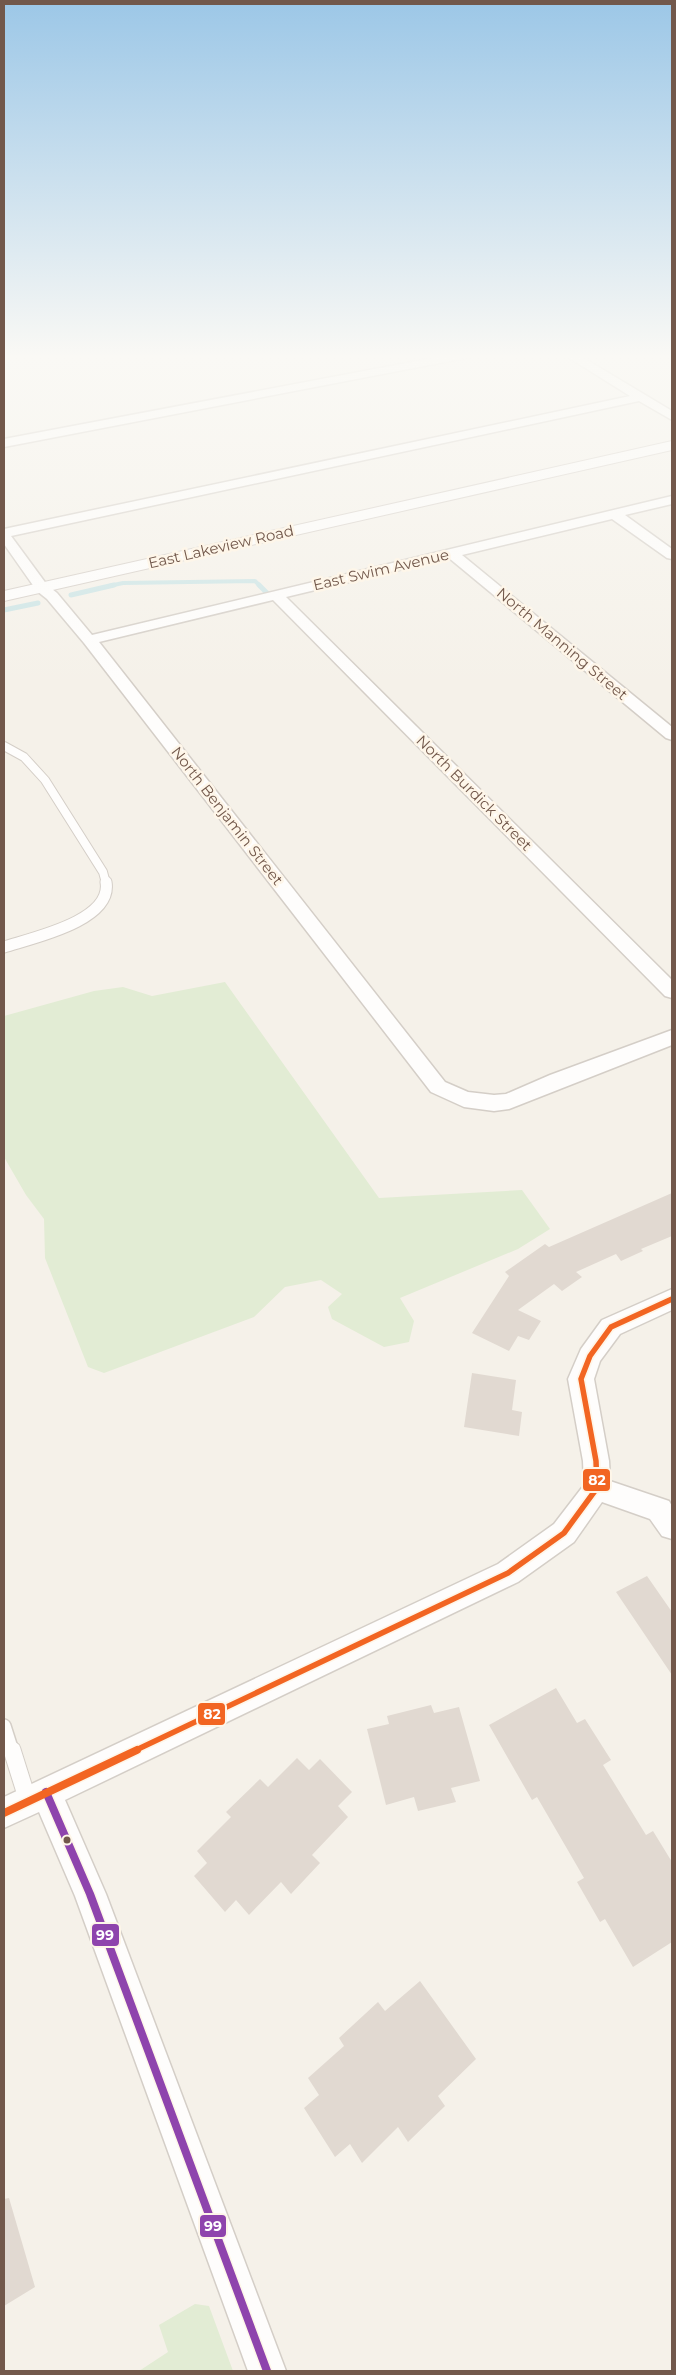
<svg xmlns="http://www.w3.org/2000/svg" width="676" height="2375" font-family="Montserrat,sans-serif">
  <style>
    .green { fill: #e2ecd4 }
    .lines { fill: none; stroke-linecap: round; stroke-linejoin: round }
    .stream-far1 { stroke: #cbe4e5; stroke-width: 4 }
    .stream { stroke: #cbe4e5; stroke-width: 5 }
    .building { fill: #e1d9d1 }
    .lane-far3-casing { stroke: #d4cec7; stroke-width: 10 }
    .lane-far2-casing { stroke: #d4cec7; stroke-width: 13 }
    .lane-far1-casing { stroke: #d4cec7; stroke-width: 16 }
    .lane-casing { stroke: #d4cec7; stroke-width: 19 }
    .street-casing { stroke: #d4cec7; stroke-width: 3 }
    .secondary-casing { stroke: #d4cdc6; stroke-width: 2 }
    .lane-far3 { stroke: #fefdfc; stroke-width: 8 }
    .lane-far2 { stroke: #fefdfc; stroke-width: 11 }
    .lane-far1 { stroke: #fefdfc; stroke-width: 13 }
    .lane { stroke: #fefdfc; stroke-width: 17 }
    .street { fill: #fefdfc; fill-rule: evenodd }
    .secondary { fill: #fefdfc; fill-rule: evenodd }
    .bus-1-casing { stroke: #fef6e9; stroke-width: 11 }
    .bus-2-far1-casing { stroke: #fef6e9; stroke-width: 9 }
    .bus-2-casing { stroke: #fef6e9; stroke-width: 11 }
    .bus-1 { stroke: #8e44ad; stroke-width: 8 }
    .bus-2-far1 { stroke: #f26522; stroke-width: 5.5 }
    .bus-2 { stroke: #f26522; stroke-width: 8 }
    .bus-dot { fill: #72584b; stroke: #fef6e9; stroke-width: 2 }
    .labels { text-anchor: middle; stroke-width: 5; stroke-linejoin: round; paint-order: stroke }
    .far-street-label { font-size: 15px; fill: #72584b; stroke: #fef6e9 }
    .line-badge { stroke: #fef6e9; stroke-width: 2 }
    .badge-label { font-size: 14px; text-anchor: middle; font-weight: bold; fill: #fff }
  </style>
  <rect width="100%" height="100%" fill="#f5f1e9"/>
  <!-- green -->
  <path class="green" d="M 225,982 L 379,1198 L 522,1190 L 550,1229 L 518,1249 L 400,1298 L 414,1321 L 409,1342 L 384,1347 L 332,1319 L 328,1307 L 342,1294 L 321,1280 L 285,1287 L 254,1317 L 104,1373 L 88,1367 L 45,1258 L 44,1219 L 26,1195 L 4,1157 L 4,1016 L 94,991 L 123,987 L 152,996 Z
    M 195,2304 L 209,2306 L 233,2371 L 139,2371 L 168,2352 L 159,2325 Z"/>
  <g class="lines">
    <!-- stream-far1 -->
    <path class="stream-far1" d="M 109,586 L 123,583 L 255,581 L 260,586"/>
    <!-- stream -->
    <path class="stream" d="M 259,585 L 270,596
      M 71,595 L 114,585
      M 4,610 L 38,603"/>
  </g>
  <!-- building -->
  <path class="building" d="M 672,1193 L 672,1236 L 641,1249 L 643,1251 L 621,1261 L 616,1254 L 576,1272 L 582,1277 L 562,1291 L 554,1284 L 518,1310 L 541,1321 L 529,1340 L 518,1336 L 509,1351 L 472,1333 L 509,1276 L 505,1272 L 545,1244 L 549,1247 Z
    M 472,1373 L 516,1380 L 512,1410 L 522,1412 L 519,1436 L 464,1427 Z
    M 647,1576 L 672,1612 L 672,1675 L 616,1592 Z
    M 556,1688 L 577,1723 L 585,1719 L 611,1760 L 603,1765 L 646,1835 L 653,1831 L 672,1862 L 672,1942 L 633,1967 L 605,1919 L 600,1922 L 577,1882 L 584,1878 L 537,1797 L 532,1800 L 489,1725 Z
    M 431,1705 L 434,1713 L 459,1707 L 480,1781 L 451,1788 L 456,1802 L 418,1811 L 414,1797 L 386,1805 L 367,1729 L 389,1724 L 387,1716 Z
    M 297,1758 L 309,1770 L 320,1759 L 352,1792 L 338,1806 L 348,1817 L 312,1855 L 320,1863 L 291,1894 L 281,1882 L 249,1915 L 236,1900 L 225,1912 L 194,1876 L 207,1863 L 197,1851 L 231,1817 L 226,1812 L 260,1779 L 268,1787 Z
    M 420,1981 L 476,2059 L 438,2096 L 445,2106 L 408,2142 L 398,2127 L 362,2163 L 350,2144 L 335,2157 L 304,2108 L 319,2095 L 308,2078 L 344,2046 L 339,2038 L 378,2002 L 385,2011 Z
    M 9,2198 L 35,2287 L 4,2306 L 4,2199 Z"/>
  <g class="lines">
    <defs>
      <path id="lane-far3" d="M 4,746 L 24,757 L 45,780 L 103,872 L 106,883"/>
      <path id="lane-far2" d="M 4,947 C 32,938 113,921 106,882"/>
      <path id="lane-far1" d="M 4,1726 L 12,1751"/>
      <path id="lane" d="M 12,1750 L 28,1801"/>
      <path id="street" d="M 454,354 L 477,354 L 471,357 L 4,447 L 4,439 Z
        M 563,354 L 577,354 L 672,411 L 672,420 L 639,401 L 11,536 L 47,585 L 57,593 L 92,635 L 672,496 L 672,504 L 625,515 L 672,549 L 672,559 L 667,558 L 612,519 L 462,555 L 672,727 L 672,740 L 666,738 L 449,558 L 286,597 L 672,980 L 672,998 L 665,996 L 273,600 L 99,642 L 445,1082 L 468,1092 L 494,1095 L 506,1094 L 550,1075 L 672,1030 L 672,1045 L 509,1109 L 494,1111 L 464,1107 L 431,1092 L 84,643 L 47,599 L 37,591 L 4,544 L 4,529 L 630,396 Z
        M 672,1289 L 672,1310 L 620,1334 L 600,1361 L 594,1379 L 609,1461 L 610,1481 L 669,1501 L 672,1506 L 672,1539 L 662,1536 L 650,1519 L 602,1502 L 574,1542 L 518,1582 L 65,1800 L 106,1894 L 286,2371 L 248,2371 L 75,1896 L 39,1812 L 4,1828 L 4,1797 L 498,1564 L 554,1524 L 584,1485 L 583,1461 L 568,1379 L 581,1349 L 602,1320 Z"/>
      <path id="secondary" d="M 672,441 L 672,450 L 4,601 L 4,591 Z"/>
    </defs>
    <!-- lane-far3 casing -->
    <use href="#lane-far3" class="lane-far3-casing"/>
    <!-- lane-far2 casing -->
    <use href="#lane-far2" class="lane-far2-casing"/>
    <!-- lane-far1 casing -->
    <use href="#lane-far1" class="lane-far1-casing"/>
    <!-- lane casing -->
    <use href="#lane" class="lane-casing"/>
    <!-- street casing -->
    <use href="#street" class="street-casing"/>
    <!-- secondary casing -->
    <use href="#secondary" class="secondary-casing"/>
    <!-- lane-far3 -->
    <use href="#lane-far3" class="lane-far3"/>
    <!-- lane-far2 -->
    <use href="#lane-far2" class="lane-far2"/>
    <!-- lane-far1 -->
    <use href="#lane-far1" class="lane-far1"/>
    <!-- lane -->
    <use href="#lane" class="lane"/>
    <!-- street -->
    <use href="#street" class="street"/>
    <!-- secondary -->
    <use href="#secondary" class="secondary"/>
    <defs>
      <path id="bus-1" d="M 46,1792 L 90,1894 L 267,2371"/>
      <path id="bus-2-far1" d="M 134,1751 L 508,1573 L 564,1533 L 597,1488 L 596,1461 L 581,1379 L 590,1356 L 611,1327 L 672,1299"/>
      <path id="bus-2" d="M 4,1813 L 137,1750"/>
    </defs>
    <!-- bus-1 casing -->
    <use href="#bus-1" class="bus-1-casing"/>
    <!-- bus-2-far1 casing -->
    <use href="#bus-2-far1" class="bus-2-far1-casing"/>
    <!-- bus-2 casing -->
    <use href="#bus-2" class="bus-2-casing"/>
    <!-- bus-1 -->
    <use href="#bus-1" class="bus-1"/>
    <!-- bus-2-far1 -->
    <use href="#bus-2-far1" class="bus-2-far1"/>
    <!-- bus-2 -->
    <use href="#bus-2" class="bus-2"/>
  </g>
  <!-- sky -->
  <linearGradient id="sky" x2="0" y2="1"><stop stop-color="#9cc7e7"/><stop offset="0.52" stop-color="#faf9f5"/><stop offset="1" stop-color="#faf9f5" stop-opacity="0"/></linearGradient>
  <rect width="676" height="686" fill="url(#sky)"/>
  <!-- markers -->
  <circle class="bus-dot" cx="67" cy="1840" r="4.5"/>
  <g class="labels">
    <!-- far-street labels -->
    <g class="far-street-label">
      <text transform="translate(221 547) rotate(-13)" y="5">East Lakeview Road</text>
      <text transform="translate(381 570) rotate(-13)" y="5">East Swim Avenue</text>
      <text transform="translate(562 644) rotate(40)" y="5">North Manning Street</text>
      <text transform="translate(474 793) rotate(45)" y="5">North Burdick Street</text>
      <text transform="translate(227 816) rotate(52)" y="5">North Benjamin Street</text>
    </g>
  </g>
  <g class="line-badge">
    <rect x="582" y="1468" width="29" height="24" rx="5" fill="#f26522"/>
    <rect x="197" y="1702" width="29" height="24" rx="5" fill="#f26522"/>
    <rect x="91" y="1923" width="29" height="24" rx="5" fill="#8e44ad"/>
    <rect x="199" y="2214" width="28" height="24" rx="5" fill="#8e44ad"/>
  </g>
  <g class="badge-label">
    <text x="597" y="1485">82</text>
    <text x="212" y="1719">82</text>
    <text x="105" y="1940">99</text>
    <text x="213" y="2231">99</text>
  </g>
  <!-- border -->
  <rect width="676" height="2375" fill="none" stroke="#72584b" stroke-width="10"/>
</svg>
